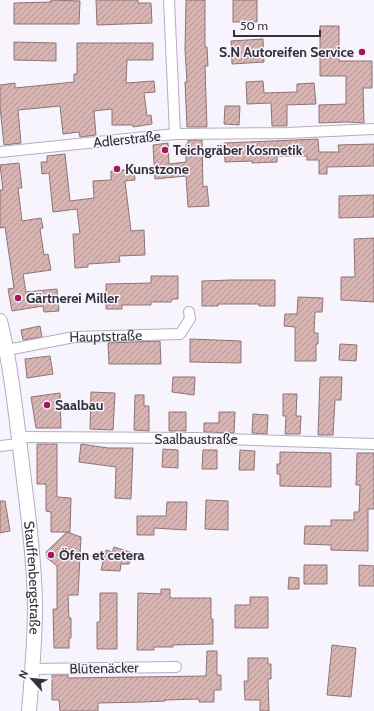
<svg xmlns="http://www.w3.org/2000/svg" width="374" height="711" font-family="Cabin,sans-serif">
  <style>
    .building { fill: url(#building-hatch); stroke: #8d7574 }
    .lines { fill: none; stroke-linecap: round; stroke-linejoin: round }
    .street-casing { stroke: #b3aec3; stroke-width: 12 }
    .secondary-casing { stroke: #b3aec3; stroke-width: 16 }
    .street { stroke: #fff; stroke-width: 10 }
    .secondary { stroke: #fff; stroke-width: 14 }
    .poi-dot { fill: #a4175b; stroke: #f7f4fd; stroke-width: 1.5 }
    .labels { text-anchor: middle; stroke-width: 3; stroke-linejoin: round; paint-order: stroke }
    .poi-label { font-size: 14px; font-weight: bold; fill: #333139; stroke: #f7f4fd; text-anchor: start }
    .street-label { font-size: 14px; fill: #333139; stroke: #f7f4fd }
  </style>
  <defs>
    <pattern id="building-hatch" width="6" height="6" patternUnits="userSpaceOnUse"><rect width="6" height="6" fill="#d8b4b2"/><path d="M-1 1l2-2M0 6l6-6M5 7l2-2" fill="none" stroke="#b09392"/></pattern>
  </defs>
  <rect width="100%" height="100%" fill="#f7f4fd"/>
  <!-- building -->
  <path class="building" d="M 51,0 L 80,1 L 79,24 L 14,24 L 14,3 L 51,2 Z
    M 96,0 L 138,0 L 138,3 L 151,3 L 152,23 L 97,25 Z
    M 186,0 L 205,0 L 205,47 L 207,47 L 208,66 L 205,66 L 207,127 L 187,127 L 185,82 L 187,82 L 185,50 Z
    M 233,0 L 257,0 L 257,22 L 233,22 Z
    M 320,26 L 339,26 L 339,61 L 372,61 L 372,88 L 363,88 L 364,123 L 346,122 L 319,123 L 319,105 L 346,104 L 346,76 L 320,76 Z
    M 263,39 L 264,62 L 232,64 L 231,41 Z
    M 14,42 L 56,43 L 56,61 L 14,60 Z
    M 77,43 L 153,43 L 153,60 L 127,60 L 126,83 L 154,81 L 155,92 L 144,93 L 147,116 L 151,115 L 152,124 L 133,127 L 133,125 L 112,125 L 112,109 L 94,111 L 96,135 L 80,137 L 79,132 L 63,134 L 60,106 L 18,110 L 21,143 L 4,145 L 0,107 L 0,85 L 15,83 L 15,88 L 74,82 L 74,74 L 77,74 Z
    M 263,81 L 264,93 L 297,92 L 297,84 L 314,83 L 316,104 L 287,105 L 287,126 L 272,126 L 271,103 L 247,104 L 246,82 Z
    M 225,106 L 240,106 L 239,125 L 224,124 Z
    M 318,139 L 319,152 L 339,152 L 338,145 L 374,144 L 374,166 L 327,167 L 327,174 L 319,174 L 319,160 L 307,160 L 307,156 L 277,156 L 277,162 L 252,163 L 252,161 L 225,162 L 224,143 Z
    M 188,140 L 202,140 L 203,187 L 207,186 L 209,206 L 188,207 L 186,176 L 155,179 L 153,145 L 168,143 L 169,164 L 186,162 L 186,144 L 188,144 Z
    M 65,154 L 70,201 L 94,198 L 93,181 L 111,180 L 111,171 L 134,169 L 135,180 L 125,181 L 131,231 L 144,230 L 145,255 L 119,256 L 120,262 L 88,264 L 88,267 L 75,268 L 73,234 L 80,234 L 77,209 L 53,212 L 49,173 L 42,174 L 41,162 L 47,162 L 47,156 Z
    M 19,163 L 22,188 L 18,188 L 22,221 L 41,218 L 43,228 L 40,229 L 44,255 L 48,254 L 51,270 L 23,274 L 26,292 L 57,289 L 59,311 L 44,312 L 43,306 L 12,311 L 8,289 L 14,288 L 5,227 L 0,228 L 0,190 L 3,190 L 0,165 Z
    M 374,195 L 374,217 L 339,218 L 339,196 Z
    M 374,238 L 374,302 L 341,300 L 341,277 L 355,277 L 354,239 Z
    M 151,276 L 178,276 L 178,299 L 172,299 L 171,302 L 151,302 L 151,305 L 122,305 L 122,309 L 106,309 L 106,284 L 151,283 Z
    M 231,280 L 275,280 L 275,306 L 259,306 L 259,304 L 218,304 L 218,306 L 202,306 L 202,281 Z
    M 298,297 L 323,298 L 322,312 L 315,312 L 314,333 L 318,333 L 318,344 L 316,344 L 316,361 L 295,361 L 295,327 L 284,326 L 285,314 L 297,314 Z
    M 40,326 L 42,337 L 23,340 L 21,330 Z
    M 190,339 L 241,341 L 241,363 L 190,362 Z
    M 160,341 L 161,364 L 109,364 L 108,343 Z
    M 340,344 L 357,345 L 356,361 L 339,360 Z
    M 50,356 L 53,374 L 27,378 L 25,359 Z
    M 173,377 L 195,377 L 194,395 L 172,392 Z
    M 320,377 L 342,377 L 341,400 L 335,400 L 333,435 L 318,435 Z
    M 91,392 L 115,393 L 113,430 L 90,429 Z
    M 60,393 L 61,428 L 36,428 L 31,397 Z
    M 283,394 L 297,394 L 296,416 L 301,416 L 300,434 L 285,434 L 286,416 L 283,416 Z
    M 135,395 L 144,395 L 144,406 L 149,406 L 149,431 L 134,430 Z
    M 169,412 L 186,412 L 186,431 L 169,431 Z
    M 219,412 L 235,412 L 234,433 L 204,432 L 204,423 L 219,423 Z
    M 253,414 L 268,415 L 267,434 L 252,433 Z
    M 37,444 L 57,444 L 57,497 L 71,498 L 70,532 L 51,532 L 51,512 L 46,511 L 46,484 L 37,484 Z
    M 81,444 L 108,448 L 133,448 L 131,499 L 115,498 L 116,467 L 79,462 Z
    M 163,449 L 178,450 L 178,468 L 162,467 Z
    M 203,450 L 217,450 L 217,469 L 202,469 Z
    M 240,450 L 255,451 L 254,470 L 239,470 Z
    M 280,452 L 331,453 L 331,487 L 280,486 L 280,474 L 277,474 L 277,464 L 280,464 Z
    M 357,453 L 374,453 L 374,509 L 368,509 L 368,551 L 331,550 L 331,545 L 304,544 L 305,526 L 331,526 L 331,520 L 354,520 L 354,512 L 359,512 L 360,485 L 356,485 Z
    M 206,500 L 228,501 L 228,530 L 205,529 Z
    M 0,501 L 5,501 L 10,531 L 0,533 Z
    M 167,502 L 187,502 L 186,530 L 154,528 L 154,535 L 137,535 L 137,516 L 166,516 Z
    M 67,532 L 81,537 L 78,595 L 68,595 L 69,618 L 71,618 L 71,638 L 69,638 L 69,648 L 54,648 L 53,609 L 57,609 L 57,566 L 47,558 L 46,552 Z
    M 114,547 L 133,553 L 129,564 L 121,564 L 120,571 L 101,570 L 106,550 L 112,552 Z
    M 304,565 L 327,565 L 327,584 L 304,584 Z
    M 359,565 L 374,566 L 374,586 L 359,586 Z
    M 289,577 L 299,578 L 299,589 L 288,589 Z
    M 161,589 L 170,589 L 170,598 L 211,598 L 211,619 L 213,619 L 213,644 L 173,645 L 173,647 L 154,647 L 154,650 L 137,650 L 138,593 L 161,594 Z
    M 100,593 L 117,593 L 117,649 L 97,649 L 97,622 L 100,622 Z
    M 250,597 L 268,597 L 268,628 L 235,628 L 235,605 L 250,605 Z
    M 332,645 L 356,648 L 351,697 L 327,695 Z
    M 207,651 L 217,651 L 217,675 L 221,675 L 221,690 L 214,690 L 214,702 L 199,702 L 199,699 L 165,700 L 165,701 L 143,702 L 98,703 L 98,711 L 60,711 L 59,700 L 52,700 L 52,675 L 68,675 L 68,678 L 206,676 Z
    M 248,658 L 268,658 L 268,664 L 271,664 L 271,679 L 268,679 L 269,711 L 260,711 L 260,700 L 245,700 L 244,681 L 248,681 Z"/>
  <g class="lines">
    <defs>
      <g id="street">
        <path d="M 169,0 L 175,134"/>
        <path d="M 0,152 L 175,134 L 287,133 L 374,129"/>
        <path id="s1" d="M 7,350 L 74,337 L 180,334 L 190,319 L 189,312"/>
        <path d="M 19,437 L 197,438 L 374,444"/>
        <path d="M 0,446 L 19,444"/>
        <path d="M 32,669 L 176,667"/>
      </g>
      <g id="secondary">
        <path id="s2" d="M 0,321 C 10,362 15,405 20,447 C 26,499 34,552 35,605 C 35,640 32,676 29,711"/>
      </g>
    </defs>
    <!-- street casing -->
    <use href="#street" class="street-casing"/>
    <!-- secondary casing -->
    <use href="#secondary" class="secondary-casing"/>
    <!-- street -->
    <use href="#street" class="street"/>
    <!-- secondary -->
    <use href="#secondary" class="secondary"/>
  </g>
  <!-- markers -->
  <g class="poi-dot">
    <circle cx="362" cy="52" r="4"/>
    <circle cx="165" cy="150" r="4"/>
    <circle cx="117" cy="169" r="4"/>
    <circle cx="18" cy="298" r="4"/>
    <circle cx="47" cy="405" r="4"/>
    <circle cx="51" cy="555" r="4"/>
  </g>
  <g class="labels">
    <!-- poi labels -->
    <g class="poi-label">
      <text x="354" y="57" text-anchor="end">S.N Autoreifen Service</text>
      <text x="173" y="155">Teichgräber Kosmetik</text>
      <text x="125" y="174">Kunstzone</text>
      <text x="26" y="303">Gärtnerei Miller</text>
      <text x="55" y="410">Saalbau</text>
      <text x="59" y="560">Öfen et cetera</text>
    </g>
    <!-- street labels -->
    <g class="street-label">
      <text transform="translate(127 139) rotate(-6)" y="5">Adlerstraße</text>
      <text dy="5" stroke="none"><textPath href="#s1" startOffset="100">Hauptstraße</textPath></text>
      <text x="196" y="444">Saalbaustraße</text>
      <text dy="5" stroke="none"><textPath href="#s2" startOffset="259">Stauffenbergstraße</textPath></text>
      <text transform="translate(104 668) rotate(-1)" y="5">Blütenäcker</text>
    </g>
  </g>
  <!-- north arrow -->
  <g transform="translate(32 679) rotate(297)" stroke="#f7f4fd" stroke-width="3" paint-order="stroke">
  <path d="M0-3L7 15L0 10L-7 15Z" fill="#333139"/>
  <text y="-6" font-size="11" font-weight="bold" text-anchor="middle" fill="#333139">N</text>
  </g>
  <!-- scale -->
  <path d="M234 30v6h86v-6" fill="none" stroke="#333139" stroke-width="2"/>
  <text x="240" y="30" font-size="12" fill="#333139" stroke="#f7f4fd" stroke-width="3" paint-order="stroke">50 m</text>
</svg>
